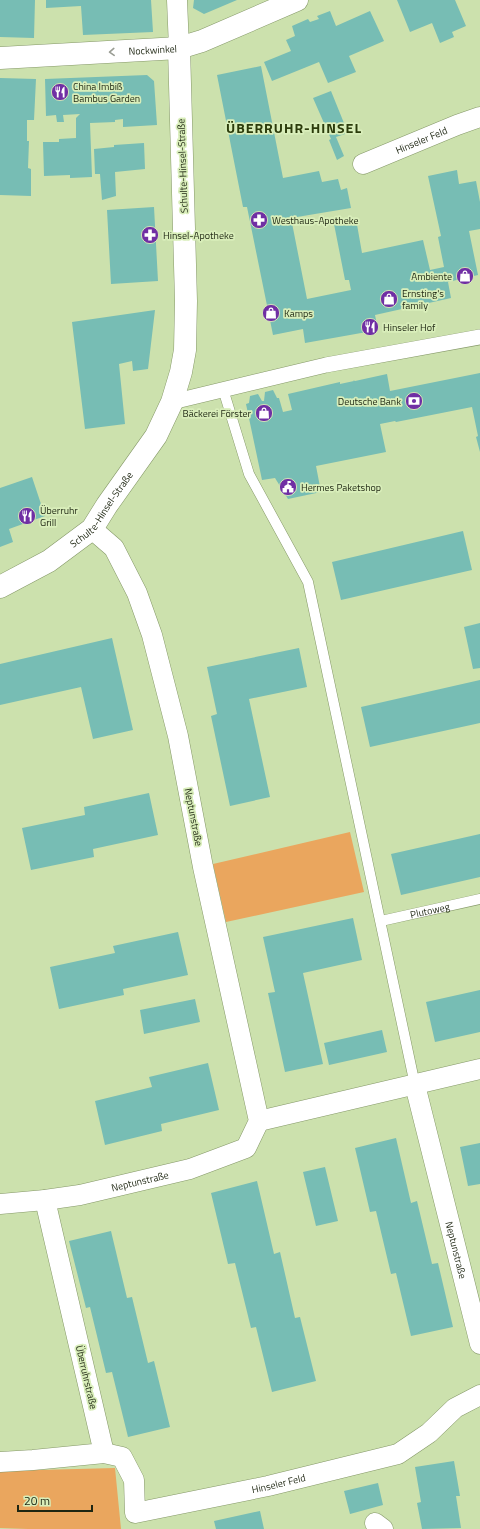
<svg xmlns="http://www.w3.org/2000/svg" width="480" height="1529" font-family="'Titillium Web',sans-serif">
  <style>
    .green { fill: #eaa65e }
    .building { fill: #77bdb4 }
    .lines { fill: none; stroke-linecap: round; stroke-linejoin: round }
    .service-casing { stroke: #859868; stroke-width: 11 }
    .pedestrian-casing { stroke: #859868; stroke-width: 16 }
    .minor-casing { stroke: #859868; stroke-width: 21 }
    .tertiary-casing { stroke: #859868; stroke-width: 23 }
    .service { stroke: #fff; stroke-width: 10 }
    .pedestrian { stroke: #fff; stroke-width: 15 }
    .minor { stroke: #fff; stroke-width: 20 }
    .tertiary { stroke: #fff; stroke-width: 22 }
    .oneway { stroke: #9a9d94 }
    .labels { text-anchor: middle; stroke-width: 3.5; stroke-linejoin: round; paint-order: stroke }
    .street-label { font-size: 10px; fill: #1e2612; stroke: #d9eeba }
    .poi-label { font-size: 10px; fill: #1e2612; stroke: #d9eeba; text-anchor: start }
    .district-label { font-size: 14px; font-weight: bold; letter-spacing: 1px; fill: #2c3c0c; stroke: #d9eeba }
  </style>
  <rect width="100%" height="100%" fill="#cce1ad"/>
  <!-- green -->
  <path class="green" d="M 350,832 L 364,892 L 226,922 L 213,864 Z
    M 115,1468 L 121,1529 L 28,1529 L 0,1528 L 0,1471 Z"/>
  <!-- building -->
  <path class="building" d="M 0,0 L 35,0 L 34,38 L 0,37 Z
    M 46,0 L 151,0 L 153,32 L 83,35 L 81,6 L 46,8 Z
    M 194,0 L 237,0 L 204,14 L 193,8 Z
    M 397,0 L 455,0 L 466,26 L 452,32 L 454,37 L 440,43 L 432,23 L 410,32 Z
    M 330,11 L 336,26 L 370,11 L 384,41 L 349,56 L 356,72 L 328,83 L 319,62 L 272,81 L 264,62 L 291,51 L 286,40 L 295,36 L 292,26 L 308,19 L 310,22 L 319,19 L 317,16 Z
    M 261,66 L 283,178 L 319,171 L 322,182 L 338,179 L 341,190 L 347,188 L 351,208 L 291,218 L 307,299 L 351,290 L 349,280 L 345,280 L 334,224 L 356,219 L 362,253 L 423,240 L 430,270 L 444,267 L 438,237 L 441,236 L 428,176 L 457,170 L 459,184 L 476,181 L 480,202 L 480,229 L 469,231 L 478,275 L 448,282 L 451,298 L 375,315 L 378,330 L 305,343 L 303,329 L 273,335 L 247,207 L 243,207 L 217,75 Z
    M 147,75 L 154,81 L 157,125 L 123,127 L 123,119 L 115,120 L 115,122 L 90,123 L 92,177 L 70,178 L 70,175 L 44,176 L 43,142 L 59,142 L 59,139 L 76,138 L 76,118 L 80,114 L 63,115 L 64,122 L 57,122 L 56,115 L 46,116 L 45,79 Z
    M 0,78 L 36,79 L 34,120 L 27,120 L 27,141 L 29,141 L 28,168 L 31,169 L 31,196 L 0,195 Z
    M 331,91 L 348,133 L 336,137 L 344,156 L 337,160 L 329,140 L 331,139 L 313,98 Z
    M 144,143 L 145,169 L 115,172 L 116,196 L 102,200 L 100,174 L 95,174 L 94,149 L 114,147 L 114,145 Z
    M 154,207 L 158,281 L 111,284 L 107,210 Z
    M 155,310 L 148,369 L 133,371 L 132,361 L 119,364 L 125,424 L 85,429 L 72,322 Z
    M 480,373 L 480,452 L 476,437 L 478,436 L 472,407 L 396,422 L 395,421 L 380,424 L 386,452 L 316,466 L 321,492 L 288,499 L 275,478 L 262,480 L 246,404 L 249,403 L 250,396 L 258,394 L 262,401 L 264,401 L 265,392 L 273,390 L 277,398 L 279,398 L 283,412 L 292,410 L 288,394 L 340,382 L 340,384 L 354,381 L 353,380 L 355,381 L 387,374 L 390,391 Z
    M 32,477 L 45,516 L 9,529 L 13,542 L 0,547 L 0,488 Z
    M 463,531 L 472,570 L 341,600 L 332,562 Z
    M 480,623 L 480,668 L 473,669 L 464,627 Z
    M 112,638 L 133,730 L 93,739 L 81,687 L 0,705 L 0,664 Z
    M 299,648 L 307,687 L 249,699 L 270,797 L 230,806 L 211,716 L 217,714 L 207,667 Z
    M 480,680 L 480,723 L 370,747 L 361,707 Z
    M 149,793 L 158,835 L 93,849 L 94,857 L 31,870 L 22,828 L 85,815 L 84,807 Z
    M 480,834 L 480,877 L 401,895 L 391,854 Z
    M 353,918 L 362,960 L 303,973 L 323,1064 L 285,1072 L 268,993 L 275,992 L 263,937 Z
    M 178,932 L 188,975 L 123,989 L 124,995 L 59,1009 L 50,967 L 115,953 L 113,946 Z
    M 480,990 L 480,1032 L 435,1042 L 426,1002 Z
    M 195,999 L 200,1022 L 144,1034 L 140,1010 Z
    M 382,1030 L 387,1052 L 329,1065 L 324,1043 Z
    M 208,1063 L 219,1110 L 161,1124 L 162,1131 L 105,1145 L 95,1101 L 152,1087 L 149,1077 Z
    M 396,1138 L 411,1203 L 417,1201 L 432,1264 L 438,1263 L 453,1327 L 411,1336 L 396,1273 L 391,1274 L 376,1211 L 370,1212 L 355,1148 Z
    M 480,1143 L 480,1184 L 468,1186 L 460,1147 Z
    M 325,1167 L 338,1221 L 316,1226 L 303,1172 Z
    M 257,1181 L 274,1254 L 280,1252 L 295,1318 L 300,1317 L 316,1381 L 272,1392 L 256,1327 L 251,1328 L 235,1263 L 228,1264 L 211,1193 Z
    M 111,1231 L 127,1298 L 132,1297 L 148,1363 L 154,1361 L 170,1427 L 128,1437 L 112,1372 L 106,1373 L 90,1307 L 86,1308 L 69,1241 Z
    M 454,1461 L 460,1496 L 456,1496 L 461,1528 L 422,1529 L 417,1503 L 421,1502 L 415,1467 Z
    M 378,1483 L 383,1505 L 350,1514 L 344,1491 Z
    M 260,1511 L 264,1529 L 216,1529 L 214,1521 Z"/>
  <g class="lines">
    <defs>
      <g id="service">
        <path d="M 223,389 L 249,474 L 308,582 L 415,1085"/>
        <path id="s1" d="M 381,921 L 480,899"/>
      </g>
      <path id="pedestrian" d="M 172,402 L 326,365 L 480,337"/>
      <g id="minor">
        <path d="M 177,0 L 179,48"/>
        <path id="s2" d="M 363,164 L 457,125 L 480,117"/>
        <path id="s3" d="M 415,1085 L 480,1344"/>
        <path d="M 259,1121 L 480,1069"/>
        <path id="s4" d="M 0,1204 L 45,1200 L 80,1195 L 190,1169 L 246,1148 L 259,1121 L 203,867 L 178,736 L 152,635 L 137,593 L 114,548 L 92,529"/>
        <path id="s5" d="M 104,1453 L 122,1457 L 134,1480 L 135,1513 L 268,1486 L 398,1454 L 429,1433 L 455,1408 L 480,1395"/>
        <path d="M 0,1462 L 33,1460 L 104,1453 L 45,1200"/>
        <path d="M 375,1523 L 383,1529"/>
      </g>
      <g id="tertiary">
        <path id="s6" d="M 0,58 L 179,48 L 202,41 L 297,0"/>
        <path id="s7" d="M 0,587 L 49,561 L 92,529 L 107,505 L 156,436 L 172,402 L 181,372 L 185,350 L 186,301 L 179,48"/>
      </g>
    </defs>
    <!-- service casing -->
    <use href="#service" class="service-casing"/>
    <!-- pedestrian casing -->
    <use href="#pedestrian" class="pedestrian-casing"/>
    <!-- minor casing -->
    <use href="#minor" class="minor-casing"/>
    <!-- tertiary casing -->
    <use href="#tertiary" class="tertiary-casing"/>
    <!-- service -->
    <use href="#service" class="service"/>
    <!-- pedestrian -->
    <use href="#pedestrian" class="pedestrian"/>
    <!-- minor -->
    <use href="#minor" class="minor"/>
    <!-- tertiary -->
    <use href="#tertiary" class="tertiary"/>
  </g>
  <!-- one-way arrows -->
  <defs><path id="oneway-chevron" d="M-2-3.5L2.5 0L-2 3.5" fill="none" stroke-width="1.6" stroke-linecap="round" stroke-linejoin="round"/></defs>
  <use class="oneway" href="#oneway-chevron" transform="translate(112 52) rotate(177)"/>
  <!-- icons -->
  <defs>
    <symbol id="restaurant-disc" viewBox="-11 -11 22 22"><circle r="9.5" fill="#702fa4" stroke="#d9eeba"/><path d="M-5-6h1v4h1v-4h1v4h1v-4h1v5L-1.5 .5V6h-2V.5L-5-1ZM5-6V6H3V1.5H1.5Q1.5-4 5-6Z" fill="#fff"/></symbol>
    <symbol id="pharmacy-disc" viewBox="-11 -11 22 22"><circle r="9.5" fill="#702fa4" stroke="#d9eeba"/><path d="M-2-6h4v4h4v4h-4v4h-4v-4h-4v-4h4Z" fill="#fff"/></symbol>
    <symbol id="shop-disc" viewBox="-11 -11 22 22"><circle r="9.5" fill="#702fa4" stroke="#d9eeba"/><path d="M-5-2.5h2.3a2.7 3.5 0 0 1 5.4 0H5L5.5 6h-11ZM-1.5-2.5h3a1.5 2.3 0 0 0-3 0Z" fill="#fff"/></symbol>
    <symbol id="bank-disc" viewBox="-11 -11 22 22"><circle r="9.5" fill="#702fa4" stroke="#d9eeba"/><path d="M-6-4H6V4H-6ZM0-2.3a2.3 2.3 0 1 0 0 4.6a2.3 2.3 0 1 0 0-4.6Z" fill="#fff"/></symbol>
    <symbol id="civic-disc" viewBox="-11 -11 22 22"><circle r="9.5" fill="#702fa4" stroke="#d9eeba"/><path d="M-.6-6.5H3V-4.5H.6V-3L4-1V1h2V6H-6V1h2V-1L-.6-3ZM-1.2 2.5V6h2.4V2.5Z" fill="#fff"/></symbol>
  </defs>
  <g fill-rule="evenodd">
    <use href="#restaurant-disc" x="50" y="82" width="20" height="20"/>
    <use href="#pharmacy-disc" x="249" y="210" width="20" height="20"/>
    <use href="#pharmacy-disc" x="140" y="225" width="20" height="20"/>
    <use href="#shop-disc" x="455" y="266" width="20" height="20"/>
    <use href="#shop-disc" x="379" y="289" width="20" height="20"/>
    <use href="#shop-disc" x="261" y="303" width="20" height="20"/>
    <use href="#restaurant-disc" x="360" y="317" width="20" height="20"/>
    <use href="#bank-disc" x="404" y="391" width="20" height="20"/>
    <use href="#shop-disc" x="254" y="403" width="20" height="20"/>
    <use href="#civic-disc" x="278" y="477" width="20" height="20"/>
    <use href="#restaurant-disc" x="17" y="506" width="20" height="20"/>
  </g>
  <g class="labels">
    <!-- street labels -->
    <g class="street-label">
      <text dy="4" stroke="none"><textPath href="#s6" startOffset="153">Nockwinkel</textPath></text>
      <text dy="4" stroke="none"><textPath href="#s2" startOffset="63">Hinseler Feld</textPath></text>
      <text transform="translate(182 166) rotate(-92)" y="4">Schulte-Hinsel-Straße</text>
      <text dy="4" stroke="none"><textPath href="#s7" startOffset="130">Schulte-Hinsel-Straße</textPath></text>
      <text transform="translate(194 817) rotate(79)" y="4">Neptunstraße</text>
      <text dy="4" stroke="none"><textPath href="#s1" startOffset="50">Plutoweg</textPath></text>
      <text dy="4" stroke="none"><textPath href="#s4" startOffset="142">Neptunstraße</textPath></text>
      <text dy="4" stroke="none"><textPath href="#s3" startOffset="170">Neptunstraße</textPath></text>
      <text transform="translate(87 1377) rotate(77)" y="4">Überruhrstraße</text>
      <text dy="4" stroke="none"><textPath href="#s5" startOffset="224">Hinseler Feld</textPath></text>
    </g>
    <!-- poi labels -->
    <g class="poi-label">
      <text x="73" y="90">China Imbiß<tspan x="73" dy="12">Bambus Garden</tspan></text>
      <text x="272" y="224">Westhaus-Apotheke</text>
      <text x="163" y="239">Hinsel-Apotheke</text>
      <text x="452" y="280" text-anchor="end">Ambiente</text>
      <text x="402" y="297">Ernsting's<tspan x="402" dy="12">family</tspan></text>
      <text x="284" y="317">Kamps</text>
      <text x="383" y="331">Hinseler Hof</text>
      <text x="401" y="405" text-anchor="end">Deutsche Bank</text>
      <text x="251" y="417" text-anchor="end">Bäckerei Förster</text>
      <text x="301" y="491">Hermes Paketshop</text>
      <text x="40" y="514">Überruhr<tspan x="40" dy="12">Grill</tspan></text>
    </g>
    <!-- district labels -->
    <g class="district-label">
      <text x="294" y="133">ÜBERRUHR-HINSEL</text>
    </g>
  </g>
  <!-- scale -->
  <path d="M18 1505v6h74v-6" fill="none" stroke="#1e2612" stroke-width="2"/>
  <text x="24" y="1505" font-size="12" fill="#1e2612" stroke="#d9eeba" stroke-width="3" paint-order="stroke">20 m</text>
</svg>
